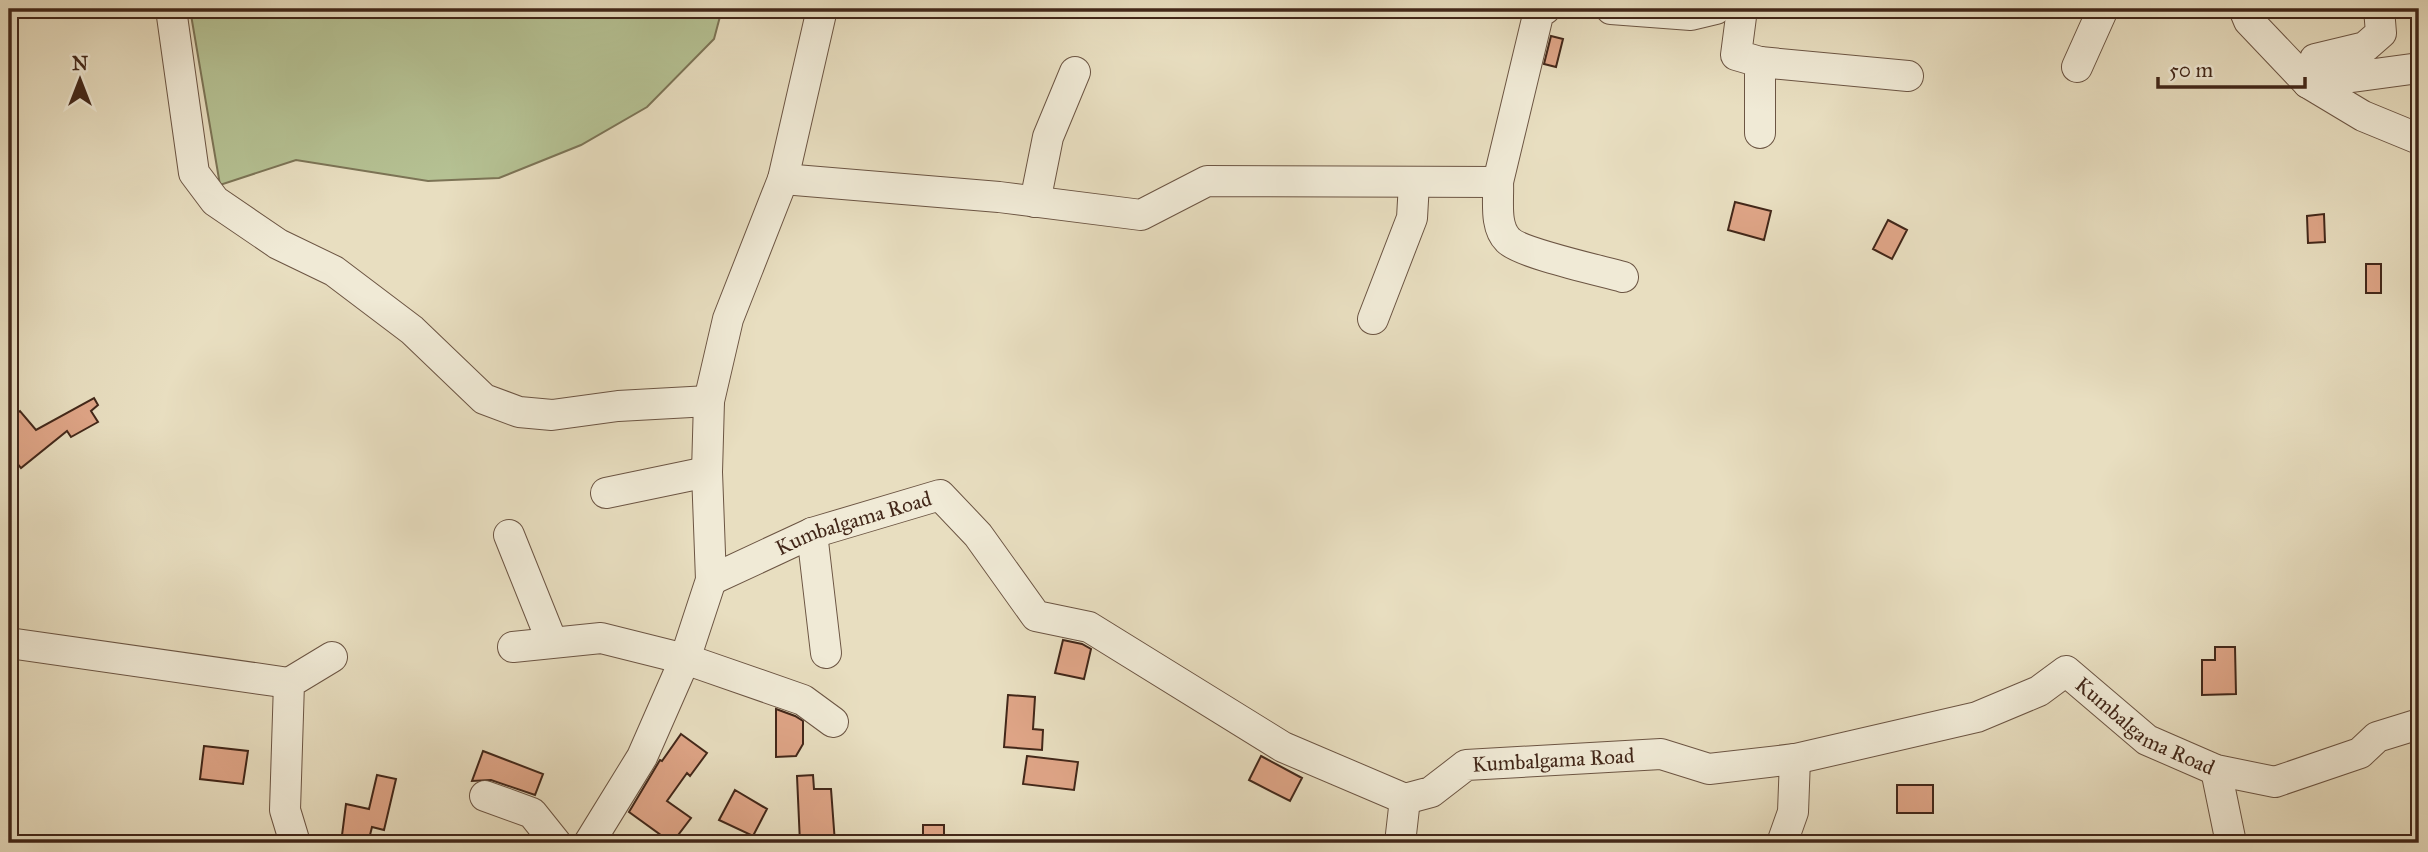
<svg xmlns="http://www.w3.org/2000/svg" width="2428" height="852" font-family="'IM FELL Great Primer',serif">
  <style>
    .green { fill: #b5c193; stroke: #7c7456; stroke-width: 2 }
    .building { fill: #dfa587; stroke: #422719; stroke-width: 2 }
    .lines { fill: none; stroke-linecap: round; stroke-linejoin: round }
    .minor-casing { stroke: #6c5543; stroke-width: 32 }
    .minor { stroke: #f0ead6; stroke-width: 30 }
    .labels { text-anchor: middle; stroke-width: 5; stroke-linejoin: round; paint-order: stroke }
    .street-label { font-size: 21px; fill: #422719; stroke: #f0ead6 }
  </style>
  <rect width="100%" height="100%" fill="#e8dec0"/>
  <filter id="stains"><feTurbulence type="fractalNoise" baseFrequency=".00286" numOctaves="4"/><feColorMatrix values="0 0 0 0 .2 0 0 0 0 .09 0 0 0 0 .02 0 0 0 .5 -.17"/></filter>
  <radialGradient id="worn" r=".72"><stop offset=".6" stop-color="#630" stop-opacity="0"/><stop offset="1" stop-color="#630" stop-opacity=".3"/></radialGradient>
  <!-- green -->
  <path class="green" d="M 190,9 L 722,9 L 714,39 L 647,107 L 581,145 L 499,178 L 428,181 L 296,160 L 220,185 Z"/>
  <!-- building -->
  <path class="building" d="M 1551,36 L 1563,39 L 1556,67 L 1544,64 Z
    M 1735,202 L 1771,211 L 1764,240 L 1728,230 Z
    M 2324,214 L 2325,242 L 2308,243 L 2307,216 Z
    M 1888,220 L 1907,230 L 1892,259 L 1873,249 Z
    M 2366,264 L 2381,264 L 2381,293 L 2366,293 Z
    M 94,398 L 98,405 L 91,411 L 98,422 L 71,437 L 67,431 L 21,468 L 9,453 L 9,419 L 20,411 L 36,430 Z
    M 1063,640 L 1082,644 L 1091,649 L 1084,679 L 1055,673 Z
    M 2215,647 L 2235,647 L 2236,694 L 2202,695 L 2202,660 L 2215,660 Z
    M 1008,695 L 1035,697 L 1033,729 L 1043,730 L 1042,750 L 1004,747 Z
    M 776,709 L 795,716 L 803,721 L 803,744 L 796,756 L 776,757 Z
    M 681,734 L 707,753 L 690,776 L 687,773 L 667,801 L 691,818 L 672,843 L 629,812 L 660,760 L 662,761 Z
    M 204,746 L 248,751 L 243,784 L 200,779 Z
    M 483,751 L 543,774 L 535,795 L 491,780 L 472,781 Z
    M 1027,756 L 1078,762 L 1074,790 L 1023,784 Z
    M 1261,756 L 1302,778 L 1290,801 L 1249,780 Z
    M 377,775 L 396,779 L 384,830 L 372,827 L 368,843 L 341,843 L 346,804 L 369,809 Z
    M 813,775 L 814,789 L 831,789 L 835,843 L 800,843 L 797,776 Z
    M 1897,785 L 1933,785 L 1933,813 L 1897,813 Z
    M 735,790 L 767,809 L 753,836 L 719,820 Z
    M 923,825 L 944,825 L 944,843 L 923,843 Z"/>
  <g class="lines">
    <defs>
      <g id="minor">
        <path d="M 171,9 L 194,173 L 215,201 L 278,244 L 334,271 L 412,330 L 484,399 L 519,412 L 552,415 L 618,406 L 709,401"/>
        <path d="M 1611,9 L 1691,15 L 1716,9"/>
        <path d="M 1742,9 L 1736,55 L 1760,62 L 1760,133"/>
        <path d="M 2244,9 L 2249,21 L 2308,83 L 2363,116 L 2419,139"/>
        <path d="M 2379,9 L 2381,33 L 2365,47 L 2315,59 L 2308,83 L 2419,68"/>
        <path d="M 1760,62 L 1908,76"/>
        <path d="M 2077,67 L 2103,9"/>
        <path d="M 783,179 L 999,197 L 1141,215 L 1207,181 L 1498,182 L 1539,11 L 1545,9"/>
        <path d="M 1498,182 C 1499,200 1494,226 1508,240 C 1520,253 1602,271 1623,277"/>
        <path d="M 1035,202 L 1048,137 L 1075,72"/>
        <path d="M 1373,319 L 1412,218 L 1414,183"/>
        <path d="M 606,493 L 707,472"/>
        <path d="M 812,533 L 826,653"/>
        <path d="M 509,535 L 552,642"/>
        <path id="s1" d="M 711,580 L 812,533 L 940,495 L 978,535 L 1036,616 L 1089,627 L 1283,747 L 1405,799 L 1431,792 L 1466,765 L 1661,754 L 1709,769 L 1795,759 L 1977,717 L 2039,691 L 2066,671 L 2147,740 L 2216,770 L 2275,782 L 2360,753 L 2377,737 L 2419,724"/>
        <path d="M 9,643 L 289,683"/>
        <path d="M 513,647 L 601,638 L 685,659 L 803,700 L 833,722"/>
        <path d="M 2216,770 L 2231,843"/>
        <path d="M 485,796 L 532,813 L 556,843"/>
        <path d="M 295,843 L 285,810 L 289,683 L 332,657"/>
        <path d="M 589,843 L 642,757 L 685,659 L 711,580 L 707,472 L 709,401 L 728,319 L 783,179 L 822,9"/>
        <path d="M 1400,843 L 1405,799"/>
        <path d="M 1782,843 L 1793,812 L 1795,759"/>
      </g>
    </defs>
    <!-- minor casing -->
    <use href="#minor" class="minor-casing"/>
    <!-- minor -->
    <use href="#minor" class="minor"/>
  </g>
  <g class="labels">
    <!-- street labels -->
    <g class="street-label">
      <text dy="7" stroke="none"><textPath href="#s1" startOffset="154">Kumbalgama Road</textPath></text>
      <text dy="7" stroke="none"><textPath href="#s1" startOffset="1603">Kumbalgama Road</textPath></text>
      <text dy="7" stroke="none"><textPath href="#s1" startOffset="973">Kumbalgama Road</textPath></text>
    </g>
  </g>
  <!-- margin -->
  <rect width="2428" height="852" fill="none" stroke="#e8dec0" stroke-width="35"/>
  <rect x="10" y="10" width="2407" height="831" fill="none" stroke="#422719" stroke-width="3.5"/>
  <rect x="18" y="18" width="2393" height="817" fill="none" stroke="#422719" stroke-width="2"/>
  <!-- north arrow -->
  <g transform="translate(80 80)" stroke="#f0ead6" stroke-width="5" paint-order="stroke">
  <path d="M0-5L12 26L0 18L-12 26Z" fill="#422719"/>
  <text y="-10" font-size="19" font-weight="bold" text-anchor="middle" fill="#422719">N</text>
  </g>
  <!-- scale -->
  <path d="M2158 77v10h147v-10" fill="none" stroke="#422719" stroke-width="3.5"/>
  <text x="2169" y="77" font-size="21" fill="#422719" stroke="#f0ead6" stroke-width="5" paint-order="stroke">50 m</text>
  <rect width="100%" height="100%" filter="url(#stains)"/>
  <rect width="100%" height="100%" fill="url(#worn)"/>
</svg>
